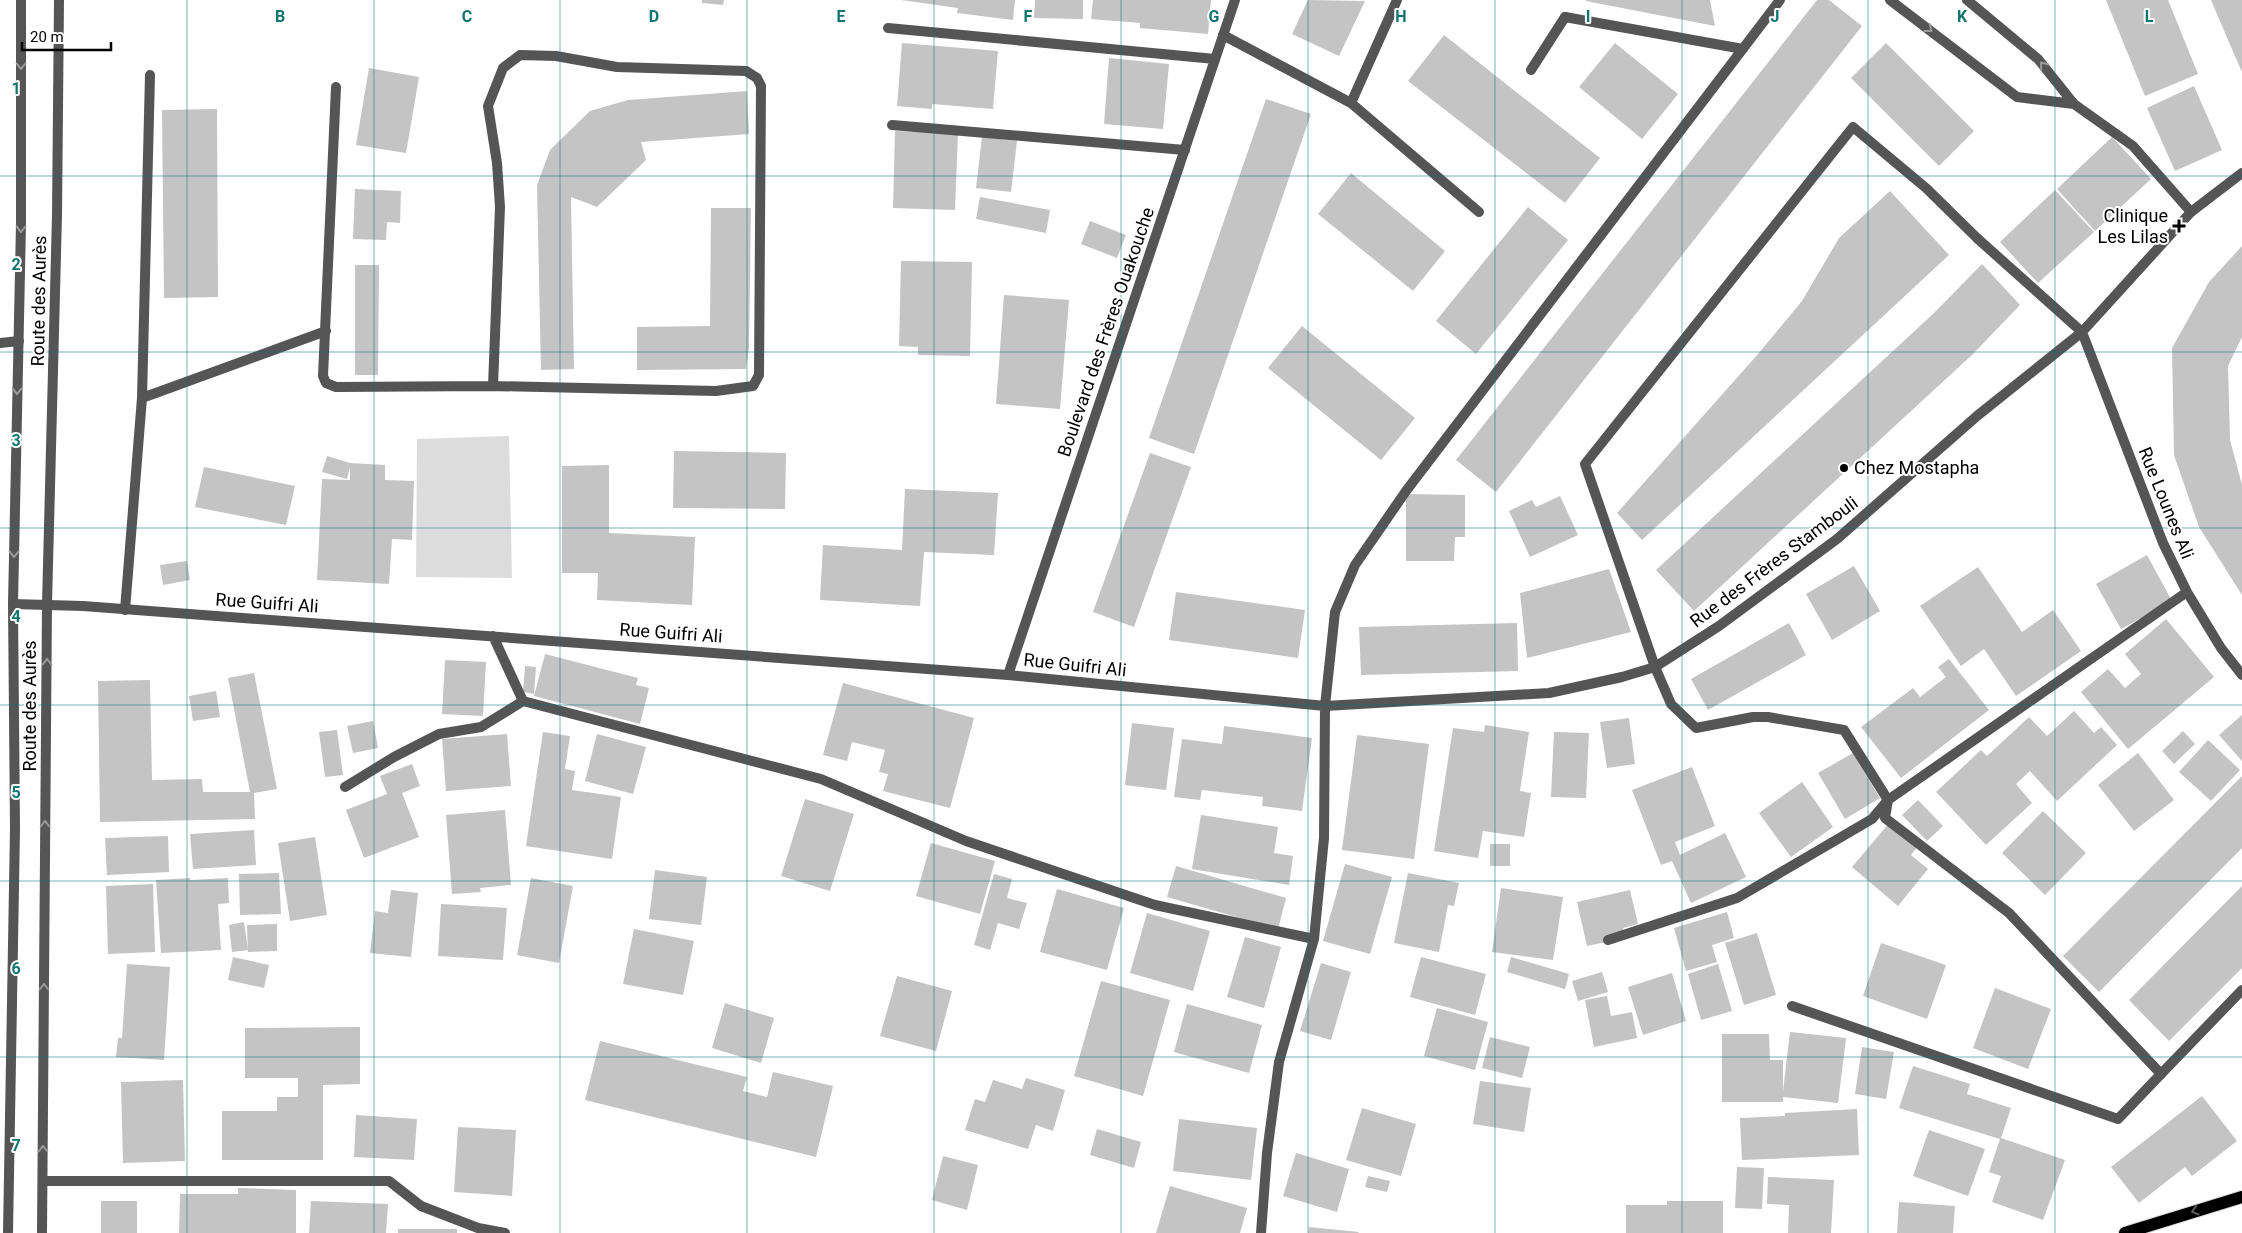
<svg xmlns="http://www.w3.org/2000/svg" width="2242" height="1233" font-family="Roboto,sans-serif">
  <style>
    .green { fill: #dcdcdc }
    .building { fill: #c4c4c4 }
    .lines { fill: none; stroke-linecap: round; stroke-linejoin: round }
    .primary-casing { stroke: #dbdbdb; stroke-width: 14 }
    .service { stroke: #555; stroke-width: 10 }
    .minor { stroke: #555; stroke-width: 10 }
    .tertiary { stroke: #555; stroke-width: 10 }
    .primary { stroke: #000; stroke-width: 12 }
    .oneway { stroke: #999 }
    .oneway2 { stroke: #595959 }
    .grid { fill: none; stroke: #0f766e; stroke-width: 1; stroke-opacity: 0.55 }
    .poi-dot { fill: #000; stroke: #fff; stroke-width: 2 }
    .labels { text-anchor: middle; stroke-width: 4; stroke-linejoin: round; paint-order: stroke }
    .poi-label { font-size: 18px; fill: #000; stroke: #fff; text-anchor: end }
    .street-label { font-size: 18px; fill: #000; stroke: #fff }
    .grid-label { font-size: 16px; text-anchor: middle; font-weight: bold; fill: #0f766e; stroke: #fff; stroke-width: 4; stroke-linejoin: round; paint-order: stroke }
  </style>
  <rect width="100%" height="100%" fill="#fff"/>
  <!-- green -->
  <path class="green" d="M 509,436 L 512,578 L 416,577 L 417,439 Z"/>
  <!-- building -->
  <path class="building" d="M 702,0 L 724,0 L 723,5 L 702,3 Z
    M 901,0 L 1015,0 L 1013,20 L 957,13 L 958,8 Z
    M 1035,0 L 1083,0 L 1083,19 L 1034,18 Z
    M 1093,0 L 1211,0 L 1208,34 L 1140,28 L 1140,23 L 1091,19 Z
    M 1308,0 L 1365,1 L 1339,56 L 1292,34 Z
    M 1586,0 L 1710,0 L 1715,26 L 1586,1 Z
    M 1817,0 L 1829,0 L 1862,26 L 1496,492 L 1456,460 Z
    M 2106,0 L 2168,0 L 2198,74 L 2145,96 Z
    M 2211,0 L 2242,0 L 2242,72 L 2231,47 Z
    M 1444,35 L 1600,158 L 1565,203 L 1408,81 Z
    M 902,43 L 998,51 L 993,109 L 932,104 L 932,109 L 897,106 Z
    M 1615,43 L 1678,94 L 1642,139 L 1579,87 Z
    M 1886,43 L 1974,131 L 1939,166 L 1851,78 Z
    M 1109,58 L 1169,64 L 1163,129 L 1104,124 Z
    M 369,68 L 419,77 L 406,153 L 356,145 Z
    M 2194,86 L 2222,150 L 2175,171 L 2147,108 Z
    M 747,91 L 749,134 L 641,142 L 646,160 L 597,207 L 571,197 L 574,369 L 541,370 L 537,185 L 550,150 L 590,111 L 628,100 Z
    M 1266,99 L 1311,114 L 1194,454 L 1149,438 Z
    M 217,109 L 218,297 L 164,298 L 162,110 Z
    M 895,131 L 958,133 L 955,210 L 893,208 Z
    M 982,137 L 1017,141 L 1011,192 L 976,188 Z
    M 2112,137 L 2151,179 L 2095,231 L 2057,189 Z
    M 1351,173 L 1445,251 L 1413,291 L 1318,214 Z
    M 355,189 L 401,191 L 400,223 L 387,222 L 386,240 L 353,239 Z
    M 2055,190 L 2094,232 L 2038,283 L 2000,242 Z
    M 1890,191 L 1949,255 L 1642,540 L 1617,513 L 1758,354 L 1802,301 L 1839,238 Z
    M 980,197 L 1050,210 L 1046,233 L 976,219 Z
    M 1528,207 L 1568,240 L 1476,354 L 1436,321 Z
    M 711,208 L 751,208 L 749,347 L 746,369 L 637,370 L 637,327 L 710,326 Z
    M 1090,221 L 1126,235 L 1117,258 L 1081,244 Z
    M 2242,246 L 2242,337 L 2228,366 L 2230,440 L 2242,485 L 2242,595 L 2199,527 L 2174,455 L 2172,348 L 2209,282 Z
    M 901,261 L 972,262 L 970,356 L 918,355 L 918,347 L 899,346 Z
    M 1982,264 L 2020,305 L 1973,354 L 1694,611 L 1656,570 L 1934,313 Z
    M 355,265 L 379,265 L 378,375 L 355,375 Z
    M 1004,295 L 1069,300 L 1060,409 L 996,404 Z
    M 1302,326 L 1415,418 L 1381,460 L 1268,368 Z
    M 674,451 L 786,453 L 785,509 L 673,508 Z
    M 1150,453 L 1191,467 L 1134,627 L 1093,612 Z
    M 327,456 L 350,463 L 385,465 L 385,480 L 414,481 L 412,540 L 392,539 L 389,584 L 317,580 L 322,479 L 350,480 L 350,467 L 347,479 L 322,472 Z
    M 609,465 L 609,533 L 695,537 L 692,605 L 597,600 L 598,573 L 562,573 L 562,466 Z
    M 204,467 L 295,486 L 286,525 L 195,507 Z
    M 905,489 L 998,493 L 994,555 L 924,552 L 920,606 L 820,600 L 823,545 L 902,550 Z
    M 1406,494 L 1465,495 L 1465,537 L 1455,537 L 1454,561 L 1406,561 Z
    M 1560,496 L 1578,535 L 1530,557 L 1509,511 L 1532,500 L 1536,507 Z
    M 2147,555 L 2172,601 L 2121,629 L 2096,584 Z
    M 187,561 L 190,580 L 163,585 L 160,565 Z
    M 1854,566 L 1880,611 L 1832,640 L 1806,594 Z
    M 1978,567 L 2022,632 L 2053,610 L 2081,651 L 2016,696 L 1984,649 L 1961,666 L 1920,606 Z
    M 1609,569 L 1631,632 L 1527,658 L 1520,593 Z
    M 1176,592 L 1305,610 L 1298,658 L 1169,640 Z
    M 2166,619 L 2214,677 L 2128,749 L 2081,692 L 2108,669 L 2125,688 L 2141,674 L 2125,654 Z
    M 1517,623 L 1518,671 L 1361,675 L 1359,627 Z
    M 1789,623 L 1806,655 L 1708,710 L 1691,679 Z
    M 545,654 L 638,678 L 636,685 L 649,688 L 640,724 L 534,696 Z
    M 1949,659 L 1989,710 L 1901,778 L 1861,727 L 1913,688 L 1920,697 L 1946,677 L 1938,667 Z
    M 445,660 L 486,662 L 483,716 L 442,714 Z
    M 525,666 L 536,667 L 534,694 L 523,692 Z
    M 254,673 L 277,789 L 254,793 L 255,819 L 100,822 L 98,681 L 150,680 L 152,780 L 202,779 L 203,792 L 250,792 L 228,678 Z
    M 843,683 L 974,718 L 950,808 L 883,791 L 888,774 L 879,772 L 885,750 L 852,742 L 847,761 L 823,755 Z
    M 216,691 L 220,717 L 193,721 L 189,696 Z
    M 2074,711 L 2094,733 L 2101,727 L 2117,745 L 2057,801 L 2030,771 L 2016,784 L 2032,803 L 1986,845 L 1936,792 L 1981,750 L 1987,756 L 2029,717 L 2047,736 Z
    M 2242,715 L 2242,761 L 2219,735 Z
    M 1629,718 L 1635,764 L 1607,768 L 1600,722 Z
    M 373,721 L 378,748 L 353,753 L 347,726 Z
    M 1132,723 L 1174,728 L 1166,790 L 1125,785 Z
    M 1485,725 L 1529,732 L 1520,791 L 1531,793 L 1524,837 L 1483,831 L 1478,858 L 1434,851 L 1453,728 L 1484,732 Z
    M 1224,726 L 1312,738 L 1302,811 L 1262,806 L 1263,797 L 1202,790 L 1200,800 L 1174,797 L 1182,739 L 1222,744 Z
    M 337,730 L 343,775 L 325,777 L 319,732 Z
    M 2183,731 L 2195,744 L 2174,764 L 2162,751 Z
    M 543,732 L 570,736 L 565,769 L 575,771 L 572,790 L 621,797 L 612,859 L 526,846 Z
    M 1554,732 L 1589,733 L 1586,798 L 1551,797 Z
    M 507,734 L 511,786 L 446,791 L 442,739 Z
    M 597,734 L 646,747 L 633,794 L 585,781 Z
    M 1357,735 L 1429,744 L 1414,859 L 1342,850 Z
    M 2208,740 L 2240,770 L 2211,801 L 2179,772 Z
    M 1853,753 L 1880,798 L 1845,819 L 1818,773 Z
    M 2138,753 L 2174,800 L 2134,831 L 2098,785 Z
    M 412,764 L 420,786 L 402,793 L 419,837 L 364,858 L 346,810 L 387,794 L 380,776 Z
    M 1692,767 L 1715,826 L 1675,842 L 1680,855 L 1725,833 L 1746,877 L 1691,903 L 1672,861 L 1661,865 L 1632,790 Z
    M 2242,776 L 2242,848 L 2099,992 L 2063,956 Z
    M 1802,782 L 1833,827 L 1791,857 L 1759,813 Z
    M 805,799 L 854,814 L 830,891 L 781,876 Z
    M 1918,800 L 1943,826 L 1927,841 L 1902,815 Z
    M 505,810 L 511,885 L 480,888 L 481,892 L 452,894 L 446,815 Z
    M 2043,811 L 2086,853 L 2045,895 L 2002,853 Z
    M 1201,815 L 1278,827 L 1274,853 L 1293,856 L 1289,885 L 1192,869 Z
    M 1890,822 L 1918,846 L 1911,855 L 1928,869 L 1898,906 L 1852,867 Z
    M 254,830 L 256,865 L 193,869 L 190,834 Z
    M 168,836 L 169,872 L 107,875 L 105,838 Z
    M 315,837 L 327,915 L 290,921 L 278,843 Z
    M 931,843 L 995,861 L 980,914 L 916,896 Z
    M 1490,844 L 1510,844 L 1510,866 L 1490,866 Z
    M 1345,864 L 1392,877 L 1370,954 L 1323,941 Z
    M 1176,866 L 1286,898 L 1278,929 L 1167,897 Z
    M 655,870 L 707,877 L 701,925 L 649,919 Z
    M 279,873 L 281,914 L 240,915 L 239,874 Z
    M 1408,873 L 1459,883 L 1454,906 L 1448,905 L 1439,952 L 1394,943 Z
    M 994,874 L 1012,879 L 1007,898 L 1027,903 L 1019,929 L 998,923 L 990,950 L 974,945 Z
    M 190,878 L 190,880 L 228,878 L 229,903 L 218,904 L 221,950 L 161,953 L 156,880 Z
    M 531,878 L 573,886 L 559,963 L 517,955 Z
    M 153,884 L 155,952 L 108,954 L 106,886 Z
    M 2242,886 L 2242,968 L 2169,1041 L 2129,1000 Z
    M 1501,888 L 1563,897 L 1553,960 L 1492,952 Z
    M 1057,889 L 1124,908 L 1107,970 L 1040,952 Z
    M 391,890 L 418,893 L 411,957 L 370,953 L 375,911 L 388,913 Z
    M 1630,890 L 1638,924 L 1623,928 L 1625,938 L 1587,946 L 1577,902 Z
    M 441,904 L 507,908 L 503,960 L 438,956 Z
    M 1727,912 L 1734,938 L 1712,945 L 1717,962 L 1686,971 L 1674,928 Z
    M 1147,913 L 1210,931 L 1193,991 L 1130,973 Z
    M 244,922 L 248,950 L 232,952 L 229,925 Z
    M 277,924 L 277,951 L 248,952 L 247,925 Z
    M 634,929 L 694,941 L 683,995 L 623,984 Z
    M 1757,933 L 1776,995 L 1744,1005 L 1725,943 Z
    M 1245,937 L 1281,947 L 1264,1008 L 1227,997 Z
    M 1881,943 L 1946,965 L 1927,1019 L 1863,996 Z
    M 233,957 L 269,965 L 264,988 L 228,980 Z
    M 1421,957 L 1486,974 L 1475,1015 L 1410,997 Z
    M 1511,957 L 1569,974 L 1565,989 L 1507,972 Z
    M 1321,963 L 1351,972 L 1331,1040 L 1300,1031 Z
    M 127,964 L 170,967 L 164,1060 L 116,1057 L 118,1038 L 122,1038 Z
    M 1718,964 L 1732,1011 L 1701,1020 L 1688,974 Z
    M 1602,972 L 1608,992 L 1578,1001 L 1572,981 Z
    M 1672,973 L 1686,1021 L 1643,1035 L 1628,987 Z
    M 897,976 L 952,991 L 936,1051 L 880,1036 Z
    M 1101,981 L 1170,1000 L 1143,1096 L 1074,1076 Z
    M 1995,988 L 2051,1009 L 2028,1069 L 1973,1048 Z
    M 1607,996 L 1611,1016 L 1632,1012 L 1637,1038 L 1594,1047 L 1585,1000 Z
    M 725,1003 L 774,1018 L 761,1063 L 712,1048 Z
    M 1187,1004 L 1262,1025 L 1249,1073 L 1174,1052 Z
    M 1437,1008 L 1488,1022 L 1475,1070 L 1424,1056 Z
    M 360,1027 L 360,1084 L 323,1085 L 323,1160 L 222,1160 L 222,1111 L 277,1111 L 277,1097 L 298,1097 L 298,1078 L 245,1078 L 245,1028 Z
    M 1790,1032 L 1846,1038 L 1838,1103 L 1783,1097 L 1783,1102 L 1722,1102 L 1722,1034 L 1769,1034 L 1770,1060 L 1783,1060 L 1783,1091 Z
    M 1490,1037 L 1530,1047 L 1522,1078 L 1482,1068 Z
    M 600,1041 L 747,1077 L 743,1091 L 767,1097 L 773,1072 L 833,1086 L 816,1157 L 585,1100 Z
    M 1862,1047 L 1894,1052 L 1886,1099 L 1855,1094 Z
    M 1913,1066 L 1970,1084 L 1967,1094 L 2011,1108 L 2001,1138 L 2065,1160 L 2043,1220 L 1992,1202 L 2001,1176 L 1989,1172 L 2000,1139 L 1899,1108 Z
    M 1026,1078 L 1065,1090 L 1053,1131 L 1036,1125 L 1028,1149 L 965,1130 L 975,1099 L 985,1102 L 993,1080 L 1022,1089 Z
    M 183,1080 L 185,1161 L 123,1163 L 121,1082 Z
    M 1480,1081 L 1531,1088 L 1524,1132 L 1473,1124 Z
    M 2202,1096 L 2237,1141 L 2192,1176 L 2185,1167 L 2139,1203 L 2111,1167 Z
    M 1362,1108 L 1416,1124 L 1401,1176 L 1346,1160 Z
    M 1857,1109 L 1859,1155 L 1742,1160 L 1740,1118 L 1785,1116 L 1785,1113 Z
    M 356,1115 L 417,1119 L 414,1160 L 354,1157 Z
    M 1179,1119 L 1257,1128 L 1251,1180 L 1173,1171 Z
    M 458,1127 L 516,1130 L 512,1196 L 454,1192 Z
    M 1097,1129 L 1141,1142 L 1134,1168 L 1090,1155 Z
    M 1929,1130 L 1985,1149 L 1968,1196 L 1913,1176 Z
    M 1296,1153 L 1349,1169 L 1337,1212 L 1283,1196 Z
    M 943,1156 L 978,1165 L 967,1210 L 932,1200 Z
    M 1737,1167 L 1764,1168 L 1762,1209 L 1735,1208 Z
    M 1368,1176 L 1390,1181 L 1387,1192 L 1365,1187 Z
    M 1768,1177 L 1834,1180 L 1831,1233 L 1788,1233 L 1789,1205 L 1767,1204 Z
    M 1170,1186 L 1247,1208 L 1240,1233 L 1156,1233 Z
    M 238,1188 L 296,1190 L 296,1233 L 179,1233 L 180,1194 L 238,1194 Z
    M 101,1201 L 137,1201 L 137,1233 L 101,1233 Z
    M 311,1201 L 388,1204 L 386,1233 L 309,1233 Z
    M 1667,1201 L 1723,1201 L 1723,1233 L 1626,1233 L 1626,1205 L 1667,1205 Z
    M 1899,1202 L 1955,1206 L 1953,1233 L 1897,1233 Z
    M 1309,1227 L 1359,1232 L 1358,1233 L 1308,1233 Z
    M 398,1229 L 457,1229 L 457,1233 L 398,1233 Z"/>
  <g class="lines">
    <defs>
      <path id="primary" d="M 2125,1233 L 2242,1197"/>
    </defs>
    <!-- primary casing -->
    <use href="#primary" class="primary-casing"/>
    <!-- service -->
    <path class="service" d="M 1890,0 L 2017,97 L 2074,104
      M 1967,0 L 2038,59 L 2074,104 L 2133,146 L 2191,212
      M 888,28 L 1215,59
      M 1223,35 L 1351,103 L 1397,0
      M 1531,70 L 1565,17
      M 336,87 L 323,376 L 326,383 L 336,387 L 493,386 L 716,391 L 753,386 L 759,375 L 761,86 L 757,78 L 746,71 L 617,67 L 556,56 L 520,55 L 503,68 L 488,106 L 497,163 L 500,207 L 493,386
      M 1351,103 L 1479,212
      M 892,125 L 1185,150
      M 142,398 L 326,331
      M 125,610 L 142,398 L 150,75
      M 1655,667 L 1585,464 L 1853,127 L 1926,188 L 1978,239
      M 1608,940 L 1737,898 L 1872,819 L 1888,800
      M 1792,1006 L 2118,1119 L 2161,1074
      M 43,1181 L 389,1181 L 421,1206 L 478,1228 L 505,1233"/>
    <!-- minor -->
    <path class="minor" d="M 1565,17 L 1743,49
      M 1978,239 L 2082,332 L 2163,543 L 2187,592 L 2221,648 L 2242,675
      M 0,343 L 19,341
      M 13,604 L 83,606 L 1008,675 L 1325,706 L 1549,693 L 1622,677 L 1655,667 L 1719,626 L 1837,539 L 1977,416 L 2082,332 L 2191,212 L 2242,173
      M 493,636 L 523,701 L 821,779 L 966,841 L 1155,905 L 1314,939
      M 1655,667 L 1671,704 L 1696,728 L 1753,717 L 1768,717 L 1844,730 L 1888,800 L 1885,818 L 2009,913 L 2161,1074 L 2242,990
      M 1008,675 L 1235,0
      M 345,787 L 394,757 L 439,734 L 481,727 L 523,701
      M 1888,800 L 2187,592
      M 1261,1233 L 1267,1153 L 1279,1062 L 1314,939 L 1324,838 L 1325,706 L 1335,612 L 1355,565 L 1406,491 L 1780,0"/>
    <!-- tertiary -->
    <path class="tertiary" d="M 8,1233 L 15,829 L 13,604 L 21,224 L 21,0
      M 42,1233 L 47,604 L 57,215 L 59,0"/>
    <!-- primary -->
    <use href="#primary" class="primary"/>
  </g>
  <!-- one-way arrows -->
  <defs><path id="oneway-chevron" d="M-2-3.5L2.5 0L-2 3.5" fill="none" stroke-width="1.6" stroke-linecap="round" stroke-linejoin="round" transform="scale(1.25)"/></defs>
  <g class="oneway">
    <use href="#oneway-chevron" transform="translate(1929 29) rotate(37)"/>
    <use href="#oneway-chevron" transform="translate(2043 65) rotate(-129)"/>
    <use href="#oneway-chevron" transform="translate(21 66) rotate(90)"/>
    <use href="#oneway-chevron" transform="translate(21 229) rotate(91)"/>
    <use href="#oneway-chevron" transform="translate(17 391) rotate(91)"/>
    <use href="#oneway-chevron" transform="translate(14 554) rotate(91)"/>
    <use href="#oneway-chevron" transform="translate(47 662) rotate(-90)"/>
    <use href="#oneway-chevron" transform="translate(45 824) rotate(-90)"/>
    <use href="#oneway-chevron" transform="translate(44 987) rotate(-90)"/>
    <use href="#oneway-chevron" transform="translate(43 1149) rotate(-90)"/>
  </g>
  <use class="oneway2" href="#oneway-chevron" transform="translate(2195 1211) rotate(163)"/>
  <!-- grid -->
  <path class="grid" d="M 187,0 L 187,1233M 374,0 L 374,1233M 560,0 L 560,1233M 747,0 L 747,1233M 934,0 L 934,1233M 1121,0 L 1121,1233M 1308,0 L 1308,1233M 1495,0 L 1495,1233M 1682,0 L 1682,1233M 1868,0 L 1868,1233M 2055,0 L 2055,1233M 0,176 L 2242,176M 0,352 L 2242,352M 0,528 L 2242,528M 0,705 L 2242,705M 0,881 L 2242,881M 0,1057 L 2242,1057"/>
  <!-- markers -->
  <g class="poi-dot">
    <path d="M2176.5 218.5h5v5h5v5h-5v5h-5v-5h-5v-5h5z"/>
    <circle cx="1844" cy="468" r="5"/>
  </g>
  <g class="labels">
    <!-- poi labels -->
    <g class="poi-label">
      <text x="2168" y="222">Clinique<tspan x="2168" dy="21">Les Lilas</tspan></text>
      <text x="1854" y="474" text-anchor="start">Chez Mostapha</text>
    </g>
    <!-- street labels -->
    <g class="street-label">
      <text transform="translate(39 301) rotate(-89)" y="6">Route des Aurès</text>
      <text transform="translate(1106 332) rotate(-71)" y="6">Boulevard des Frères Ouakouche</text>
      <text transform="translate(2166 503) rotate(68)" y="6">Rue Lounes Ali</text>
      <text transform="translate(1774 562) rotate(-37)" y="6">Rue des Frères Stambouli</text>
      <text transform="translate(267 603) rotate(4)" y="6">Rue Guifri Ali</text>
      <text transform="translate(671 633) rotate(4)" y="6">Rue Guifri Ali</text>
      <text transform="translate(1075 665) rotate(6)" y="6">Rue Guifri Ali</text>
      <text transform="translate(30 706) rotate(-90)" y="6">Route des Aurès</text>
    </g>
  </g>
  <g class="grid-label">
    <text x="280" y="22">B</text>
    <text x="467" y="22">C</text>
    <text x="654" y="22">D</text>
    <text x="841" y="22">E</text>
    <text x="1028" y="22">F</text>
    <text x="1214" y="22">G</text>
    <text x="1401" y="22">H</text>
    <text x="1588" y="22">I</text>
    <text x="1775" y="22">J</text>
    <text x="1962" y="22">K</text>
    <text x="2149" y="22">L</text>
    <text x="16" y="94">1</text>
    <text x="16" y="270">2</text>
    <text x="16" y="446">3</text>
    <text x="16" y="622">4</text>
    <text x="16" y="798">5</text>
    <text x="16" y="974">6</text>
    <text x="16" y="1151">7</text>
  </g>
  <!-- scale -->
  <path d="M22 42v8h89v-8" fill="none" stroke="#000000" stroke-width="2.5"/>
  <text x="30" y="42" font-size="15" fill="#000000" stroke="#ffffff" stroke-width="4" paint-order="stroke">20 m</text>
</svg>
